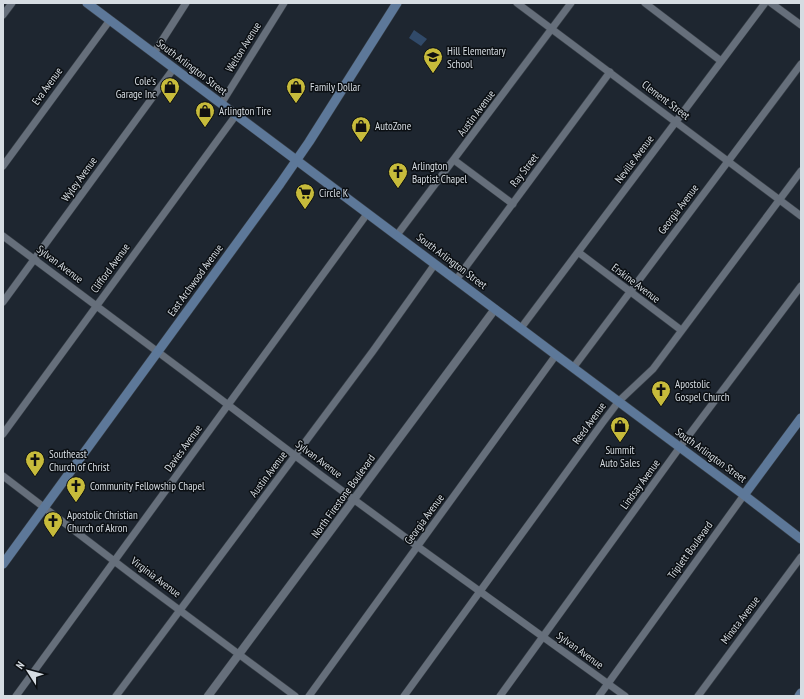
<svg xmlns="http://www.w3.org/2000/svg" width="804" height="699" font-family="'PT Sans Narrow',sans-serif">
  <style>
    .pitch { fill: #314a69 }
    .lines { fill: none; stroke-linecap: round; stroke-linejoin: round }
    .minor-casing { stroke: #394048; stroke-width: 8 }
    .tertiary-casing { stroke: #394048; stroke-width: 9 }
    .secondary-casing { stroke: #394048; stroke-width: 10 }
    .minor { stroke: #666f7b; stroke-width: 7 }
    .tertiary { stroke: #666f7b; stroke-width: 8 }
    .secondary { stroke: #5d7899; stroke-width: 9 }
    .labels { text-anchor: middle; stroke-width: 3; stroke-linejoin: round; paint-order: stroke }
    .street-label { font-size: 11px; fill: #d6dce2; stroke: #0b0f13 }
    .poi-label { font-size: 11px; fill: #d6dce2; stroke: #0b0f13; text-anchor: start }
  </style>
  <rect width="100%" height="100%" fill="#1e2630"/>
  <!-- pitch -->
  <path class="pitch" d="M 414,30 L 427,39 L 421,46 L 409,38 Z"/>
  <g class="lines">
    <defs>
      <path id="minor" d="M 517,3 L 801,216
        M 645,3 L 721,61
        M 771,3 L 801,25
        M 3,15 L 12,3
        M 154,53 L 186,3
        M 221,104 L 284,3
        M 454,160 L 513,204
        M 3,166 L 110,20
        M 397,235 L 571,3
        M 3,236 L 186,373 L 322,476 L 417,546 L 625,696
        M 578,252 L 681,330
        M 456,280 L 610,72
        M 3,302 L 174,68
        M 521,328 L 765,3
        M 573,368 L 801,64
        M 3,434 L 236,115
        M 3,476 L 139,580 L 295,696
        M 16,696 L 367,214
        M 116,696 L 373,351 L 435,264
        M 309,696 L 556,355
        M 404,696 L 603,422 L 619,401 L 653,369 L 801,171
        M 500,696 L 680,447 L 801,286
        M 599,696 L 744,495
        M 698,696 L 801,557"/>
      <path id="tertiary" d="M 208,696 L 495,309"/>
      <path id="secondary" d="M 87,3 L 556,355 L 744,495 L 801,539
        M 744,495 L 801,418
        M 3,564 L 280,184 L 309,142 L 397,3
        M 799,696 L 801,693"/>
    </defs>
    <!-- minor casing -->
    <use href="#minor" class="minor-casing"/>
    <!-- tertiary casing -->
    <use href="#tertiary" class="tertiary-casing"/>
    <!-- secondary casing -->
    <use href="#secondary" class="secondary-casing"/>
    <!-- minor -->
    <use href="#minor" class="minor"/>
    <!-- tertiary -->
    <use href="#tertiary" class="tertiary"/>
    <!-- secondary -->
    <use href="#secondary" class="secondary"/>
  </g>
  <!-- icons -->
  <defs>
    <symbol id="school-pin" viewBox="-11 -11 22 30"><path d="M0 17L-7.5 6A9.5 9.5 0 1 1 7.5 6Z" fill="#c7bb3b" stroke="#0b0f13"/><path d="M0-5L7-2L0 1L-7-2ZM-4 1L0 2.5L4 1V4Q0 6-4 4Z" fill="#111"/></symbol>
    <symbol id="shop-pin" viewBox="-11 -11 22 30"><path d="M0 17L-7.5 6A9.5 9.5 0 1 1 7.5 6Z" fill="#c7bb3b" stroke="#0b0f13"/><path d="M-5-2.5h2.3a2.7 3.5 0 0 1 5.4 0H5L5.5 6h-11ZM-1.5-2.5h3a1.5 2.3 0 0 0-3 0Z" fill="#111"/></symbol>
    <symbol id="church-pin" viewBox="-11 -11 22 30"><path d="M0 17L-7.5 6A9.5 9.5 0 1 1 7.5 6Z" fill="#c7bb3b" stroke="#0b0f13"/><path d="M-1.2-6h2.4v3.5h3.3v2.4h-3.3V6h-2.4V-.1h-3.3v-2.4h3.3Z" fill="#111"/></symbol>
    <symbol id="supermarket-pin" viewBox="-11 -11 22 30"><path d="M0 17L-7.5 6A9.5 9.5 0 1 1 7.5 6Z" fill="#c7bb3b" stroke="#0b0f13"/><path d="M-6-5.5h2.5l.6 2H6L4.5 2H-2.5L-4.4-4H-6ZM-1.5 3.2a1.3 1.3 0 1 0 .1 0ZM3 3.2a1.3 1.3 0 1 0 .1 0Z" fill="#111"/></symbol>
  </defs>
  <g fill-rule="evenodd">
    <use href="#school-pin" x="422" y="46" width="22" height="30"/>
    <use href="#shop-pin" x="159" y="76" width="22" height="30"/>
    <use href="#shop-pin" x="285" y="76" width="22" height="30"/>
    <use href="#shop-pin" x="194" y="100" width="22" height="30"/>
    <use href="#shop-pin" x="350" y="115" width="22" height="30"/>
    <use href="#church-pin" x="387" y="161" width="22" height="30"/>
    <use href="#supermarket-pin" x="294" y="182" width="22" height="30"/>
    <use href="#church-pin" x="650" y="379" width="22" height="30"/>
    <use href="#shop-pin" x="609" y="415" width="22" height="30"/>
    <use href="#church-pin" x="24" y="449" width="22" height="30"/>
    <use href="#church-pin" x="65" y="475" width="22" height="30"/>
    <use href="#church-pin" x="42" y="510" width="22" height="30"/>
  </g>
  <g class="labels">
    <!-- street labels -->
    <g class="street-label">
      <text transform="translate(243 47) rotate(-58)" y="4">Welton Avenue</text>
      <text transform="translate(192 67) rotate(37)" y="4">South Arlington Street</text>
      <text transform="translate(47 86) rotate(-54)" y="4">Eva Avenue</text>
      <text transform="translate(666 100) rotate(37)" y="4">Clement Street</text>
      <text transform="translate(476 113) rotate(-53)" y="4">Austin Avenue</text>
      <text transform="translate(634 159) rotate(-53)" y="4">Neville Avenue</text>
      <text transform="translate(524 170) rotate(-53)" y="4">Ray Street</text>
      <text transform="translate(79 179) rotate(-54)" y="4">Wyley Avenue</text>
      <text transform="translate(678 209) rotate(-53)" y="4">Georgia Avenue</text>
      <text transform="translate(452 261) rotate(37)" y="4">South Arlington Street</text>
      <text transform="translate(60 264) rotate(37)" y="4">Sylvan Avenue</text>
      <text transform="translate(110 268) rotate(-54)" y="4">Clifford Avenue</text>
      <text transform="translate(195 280) rotate(-54)" y="4">East Archwood Avenue</text>
      <text transform="translate(636 283) rotate(37)" y="4">Erskine Avenue</text>
      <text transform="translate(589 423) rotate(-54)" y="4">Reed Avenue</text>
      <text transform="translate(183 448) rotate(-54)" y="4">Davies Avenue</text>
      <text transform="translate(711 455) rotate(36)" y="4">South Arlington Street</text>
      <text transform="translate(319 459) rotate(37)" y="4">Sylvan Avenue</text>
      <text transform="translate(268 474) rotate(-53)" y="4">Austin Avenue</text>
      <text transform="translate(640 484) rotate(-54)" y="4">Lindsay Avenue</text>
      <text transform="translate(343 496) rotate(-54)" y="4">North Firestone Boulevard</text>
      <text transform="translate(424 519) rotate(-54)" y="4">Georgia Avenue</text>
      <text transform="translate(690 550) rotate(-54)" y="4">Triplett Boulevard</text>
      <text transform="translate(156 577) rotate(37)" y="4">Virginia Avenue</text>
      <text transform="translate(740 620) rotate(-53)" y="4">Minota Avenue</text>
      <text transform="translate(580 650) rotate(36)" y="4">Sylvan Avenue</text>
    </g>
    <!-- poi labels -->
    <g class="poi-label">
      <text x="447" y="55">Hill Elementary<tspan x="447" dy="13">School</tspan></text>
      <text x="156" y="85" text-anchor="end">Cole's<tspan x="156" dy="13">Garage Inc</tspan></text>
      <text x="310" y="91">Family Dollar</text>
      <text x="219" y="115">Arlington Tire</text>
      <text x="375" y="130">AutoZone</text>
      <text x="412" y="170">Arlington<tspan x="412" dy="13">Baptist Chapel</tspan></text>
      <text x="319" y="197">Circle K</text>
      <text x="675" y="388">Apostolic<tspan x="675" dy="13">Gospel Church</tspan></text>
      <text x="620" y="454" text-anchor="middle">Summit<tspan x="620" dy="13">Auto Sales</tspan></text>
      <text x="49" y="458">Southeast<tspan x="49" dy="13">Church of Christ</tspan></text>
      <text x="90" y="490">Community Fellowship Chapel</text>
      <text x="67" y="519">Apostolic Christian<tspan x="67" dy="13">Church of Akron</tspan></text>
    </g>
  </g>
  <!-- border -->
  <rect width="804" height="699" fill="none" stroke="#d6dce2" stroke-width="8"/>
  <!-- north arrow -->
  <g transform="translate(28 671) rotate(306)" stroke="#0b0f13" stroke-width="3" paint-order="stroke">
  <path d="M0-3L7 15L0 10L-7 15Z" fill="#d6dce2"/>
  <text y="-6" font-size="11" font-weight="bold" text-anchor="middle" fill="#d6dce2">N</text>
  </g>
</svg>
